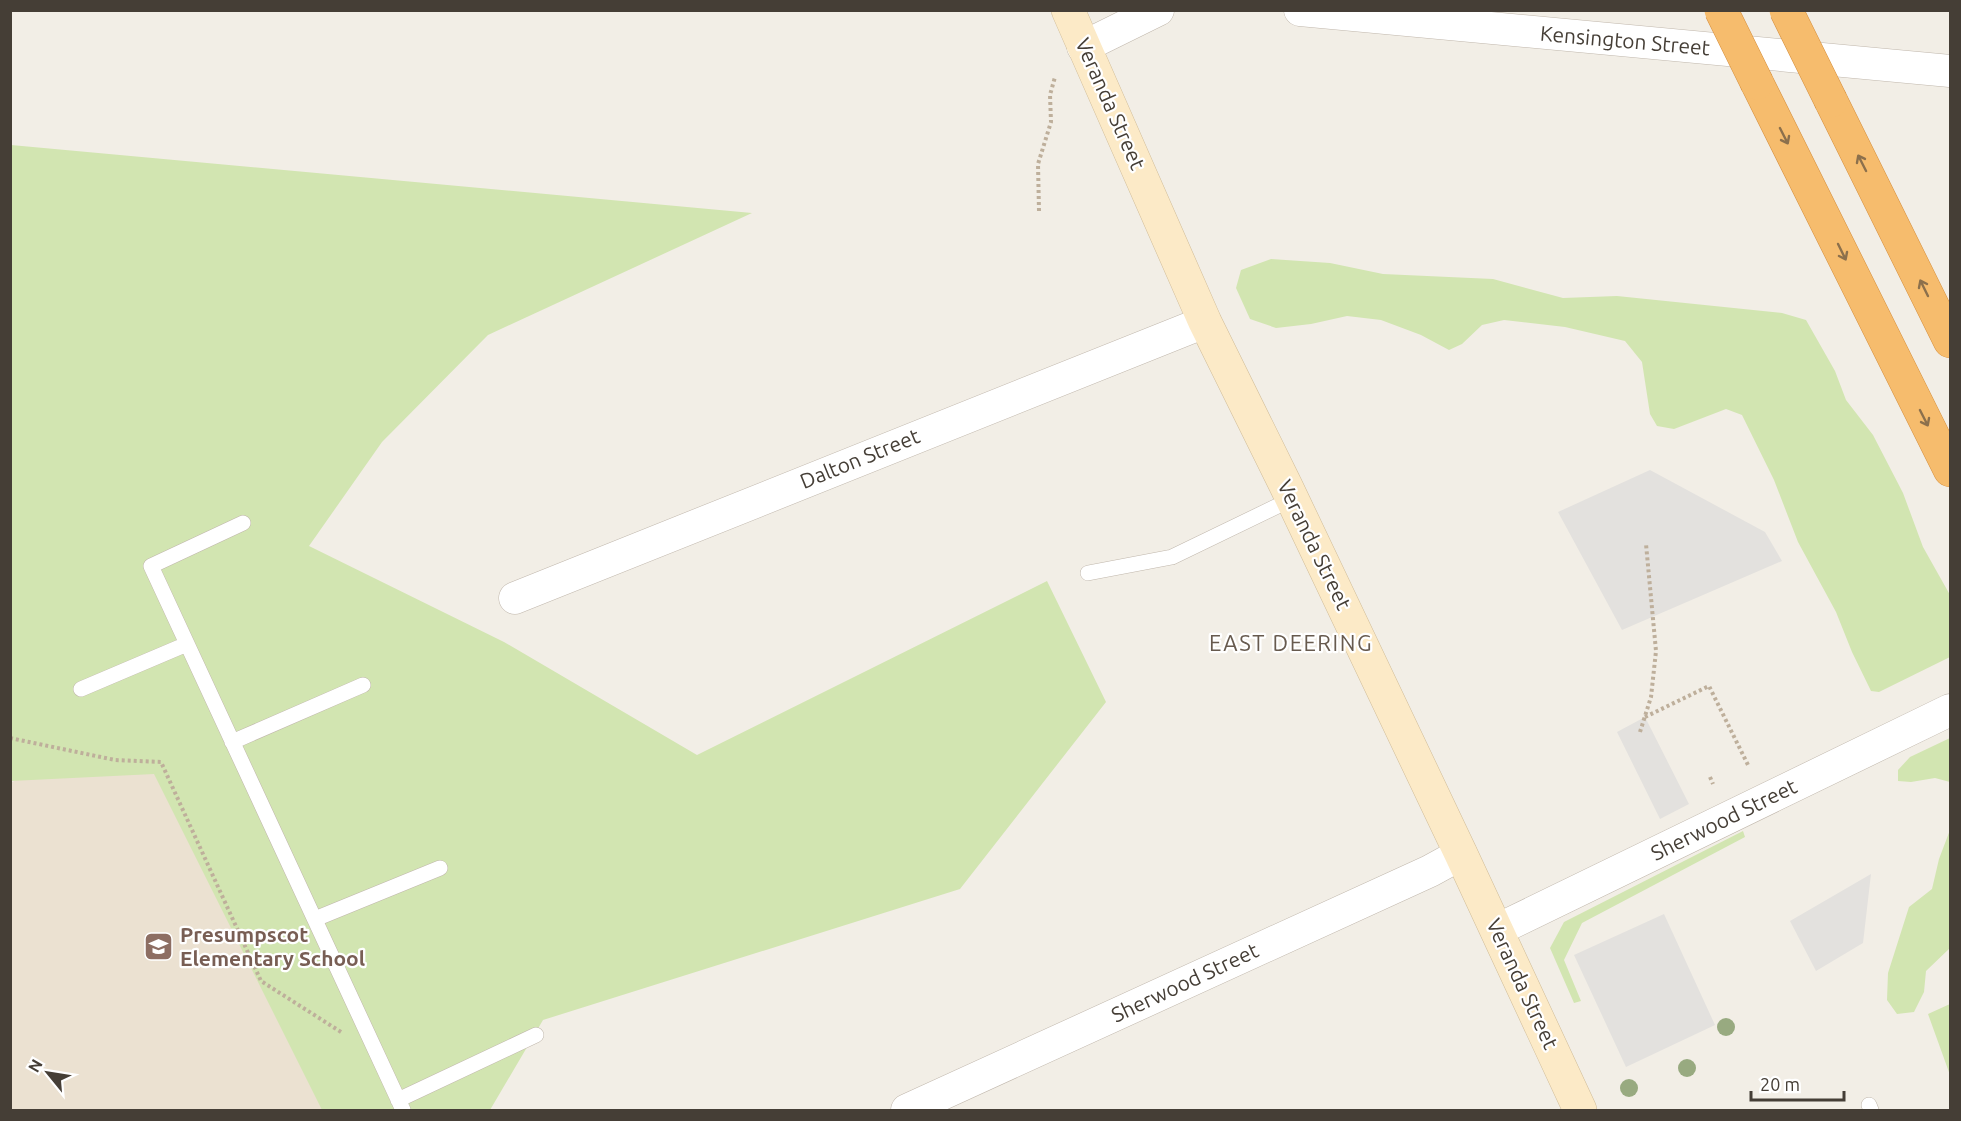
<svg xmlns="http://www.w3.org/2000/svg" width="1961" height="1121" font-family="Ubuntu,sans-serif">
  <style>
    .education { fill: #ebe1d1 }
    .green { fill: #d2e5b1 }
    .parking { fill: #e3e1de }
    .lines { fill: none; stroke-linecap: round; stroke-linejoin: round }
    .lane-casing { stroke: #c0b7ac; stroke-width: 16 }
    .street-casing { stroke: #c0b7ac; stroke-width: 33 }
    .secondary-casing { stroke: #d0bc98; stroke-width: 34 }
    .highway-casing { stroke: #d58f3e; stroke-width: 34 }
    .path { stroke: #beaf9b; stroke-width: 4; stroke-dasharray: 3 3; stroke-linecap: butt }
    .lane { stroke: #fff; stroke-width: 15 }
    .street { stroke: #fff; stroke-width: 32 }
    .secondary { stroke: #fceac7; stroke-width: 33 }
    .highway { stroke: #f6bc6d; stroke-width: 33 }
    .highway-bridge-casing { stroke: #d58f3e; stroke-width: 34; stroke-linecap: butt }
    .highway-bridge { stroke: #f6bc6d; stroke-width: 33 }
    .tree { fill: #98aa80 }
    .oneway { stroke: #8c704c }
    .labels { text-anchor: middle; stroke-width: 4.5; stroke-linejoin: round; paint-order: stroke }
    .street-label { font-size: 21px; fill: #453e36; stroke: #fff }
    .education-label { font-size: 21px; font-weight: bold; fill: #785e54; stroke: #fff; text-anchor: start }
    .neighbourhood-label { font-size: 22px; letter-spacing: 1.5px; fill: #675a4e; stroke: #fff }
  </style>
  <rect width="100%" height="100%" fill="#f2eee6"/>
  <!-- education -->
  <path class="education" d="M 193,699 L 383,1110 L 11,1110 L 10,783 Z"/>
  <!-- green -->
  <path class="green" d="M 11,145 L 752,213 L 488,335 L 382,442 L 309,546 L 504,642 L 697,755 L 1047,581 L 1106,702 L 960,889 L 543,1020 L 490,1110 L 322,1110 L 154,774 L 11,781 Z
    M 1271,259 L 1330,263 L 1383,274 L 1493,279 L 1563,298 L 1617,296 L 1782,313 L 1806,320 L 1835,371 L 1846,400 L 1873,435 L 1903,493 L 1923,547 L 1950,595 L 1950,657 L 1879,692 L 1871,691 L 1852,652 L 1836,612 L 1798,542 L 1774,480 L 1742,415 L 1726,409 L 1674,429 L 1657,426 L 1650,414 L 1642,362 L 1625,341 L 1565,327 L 1504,320 L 1482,325 L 1462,344 L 1449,350 L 1421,335 L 1381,320 L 1347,316 L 1311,324 L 1276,328 L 1250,319 L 1236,288 L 1241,270 Z
    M 1950,738 L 1950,782 L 1935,778 L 1911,782 L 1898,781 L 1898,770 L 1910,757 Z
    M 1950,830 L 1950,948 L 1926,971 L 1924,992 L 1914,1012 L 1897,1014 L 1887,1000 L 1888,973 L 1909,907 L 1932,889 L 1939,859 Z
    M 1743,831 L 1745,837 L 1582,923 L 1564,960 L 1581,1001 L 1574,1003 L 1550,948 L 1564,922 Z
    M 1950,1004 L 1950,1075 L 1928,1014 Z"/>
  <!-- parking -->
  <path class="parking" d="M 1650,470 L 1765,532 L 1782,561 L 1622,630 L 1558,512 Z
    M 1645,717 L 1689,804 L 1660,819 L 1617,732 Z
    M 1871,874 L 1863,943 L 1816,971 L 1790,921 Z
    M 1664,914 L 1715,1025 L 1626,1067 L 1574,955 Z"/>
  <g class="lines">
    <defs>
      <path id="lane" d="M 243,523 L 151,566 L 403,1110
        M 1088,573 L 1172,557 L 1292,499
        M 81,689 L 187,644
        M 232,742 L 363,685
        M 315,919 L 440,868
        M 398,1100 L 536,1035
        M 1869,1105 L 1871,1110"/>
      <path id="street" d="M 1300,10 L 1950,71
        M 1083,47 L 1158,10
        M 515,598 L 1205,322
        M 1497,930 L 1950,710
        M 907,1110 L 1430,871 L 1461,854"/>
      <path id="secondary" d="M 1068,10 L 1205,322 L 1286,486 L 1461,854 L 1580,1110"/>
      <path id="highway" d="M 1757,83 L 1950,470
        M 1831,101 L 1950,341"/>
    </defs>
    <!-- lane casing -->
    <use href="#lane" class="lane-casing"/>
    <!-- street casing -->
    <use href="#street" class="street-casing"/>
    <!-- secondary casing -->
    <use href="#secondary" class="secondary-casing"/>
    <!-- highway casing -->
    <use href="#highway" class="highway-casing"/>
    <!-- path -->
    <path class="path" d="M 1039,211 L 1038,164 L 1051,122 L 1050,95 L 1055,77
      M 1645,717 L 1709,686 L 1749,767
      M 1640,732 L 1651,697 L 1656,651 L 1646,544
      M 10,738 L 115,760 L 161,762 L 261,981 L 341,1032
      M 1710,777 L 1713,784"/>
    <!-- lane -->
    <use href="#lane" class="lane"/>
    <!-- street -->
    <use href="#street" class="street"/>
    <!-- secondary -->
    <use href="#secondary" class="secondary"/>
    <!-- highway -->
    <use href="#highway" class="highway"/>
    <defs>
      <path id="highway-bridge" d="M 1721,10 L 1757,83
        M 1786,10 L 1831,101"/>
    </defs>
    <!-- highway-bridge casing -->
    <use href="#highway-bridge" class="highway-bridge-casing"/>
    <!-- highway-bridge -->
    <use href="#highway-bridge" class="highway-bridge"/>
  </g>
  <!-- trees -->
  <g class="tree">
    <circle cx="1726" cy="1027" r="9"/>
    <circle cx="1687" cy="1068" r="9"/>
    <circle cx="1629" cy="1088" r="9"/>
  </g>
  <!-- one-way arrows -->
  <defs><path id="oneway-shaft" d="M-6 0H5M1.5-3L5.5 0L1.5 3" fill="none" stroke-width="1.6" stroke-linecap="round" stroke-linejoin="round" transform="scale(1.5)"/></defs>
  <g class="oneway">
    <use href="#oneway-shaft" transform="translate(1784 136) rotate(63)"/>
    <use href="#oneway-shaft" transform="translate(1862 163) rotate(-117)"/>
    <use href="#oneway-shaft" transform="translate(1842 252) rotate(64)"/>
    <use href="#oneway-shaft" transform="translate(1924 288) rotate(-116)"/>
    <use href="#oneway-shaft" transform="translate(1924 418) rotate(63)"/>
  </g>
  <!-- icons -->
  <defs>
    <symbol id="school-square" viewBox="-11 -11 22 22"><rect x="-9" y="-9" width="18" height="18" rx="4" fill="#8d6e63" stroke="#fff"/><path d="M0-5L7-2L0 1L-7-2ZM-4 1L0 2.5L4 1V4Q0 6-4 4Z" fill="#fff"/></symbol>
  </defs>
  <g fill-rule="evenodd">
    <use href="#school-square" x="142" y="930" width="33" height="33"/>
  </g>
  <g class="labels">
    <!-- street labels -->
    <g class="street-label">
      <text transform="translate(1625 41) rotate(5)" y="7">Kensington Street</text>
      <text transform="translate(1110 104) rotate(66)" y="7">Veranda Street</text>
      <text transform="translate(860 459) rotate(-22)" y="7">Dalton Street</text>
      <text transform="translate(1314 545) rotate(64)" y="7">Veranda Street</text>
      <text transform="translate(1724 820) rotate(-26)" y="7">Sherwood Street</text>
      <text transform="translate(1185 983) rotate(-25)" y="7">Sherwood Street</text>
      <text transform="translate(1522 984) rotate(65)" y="7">Veranda Street</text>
    </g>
    <!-- education labels -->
    <g class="education-label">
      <text x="180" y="942">Presumpscot<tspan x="180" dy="24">Elementary School</tspan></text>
    </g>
    <!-- neighbourhood labels -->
    <g class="neighbourhood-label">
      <text x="1291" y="651">EAST DEERING</text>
    </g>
  </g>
  <!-- border -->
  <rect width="1961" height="1121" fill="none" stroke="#453e36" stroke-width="24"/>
  <!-- north arrow -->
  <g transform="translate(48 1073) rotate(300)" stroke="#ffffff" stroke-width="4.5" paint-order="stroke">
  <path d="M0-4.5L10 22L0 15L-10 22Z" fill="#453e36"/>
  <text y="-9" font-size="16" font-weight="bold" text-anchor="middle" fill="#453e36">N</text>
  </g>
  <!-- scale -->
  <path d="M1751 1091v9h93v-9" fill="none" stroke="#453e36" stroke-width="3"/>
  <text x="1760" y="1091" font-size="18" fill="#453e36" stroke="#ffffff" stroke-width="4.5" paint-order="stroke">20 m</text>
</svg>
